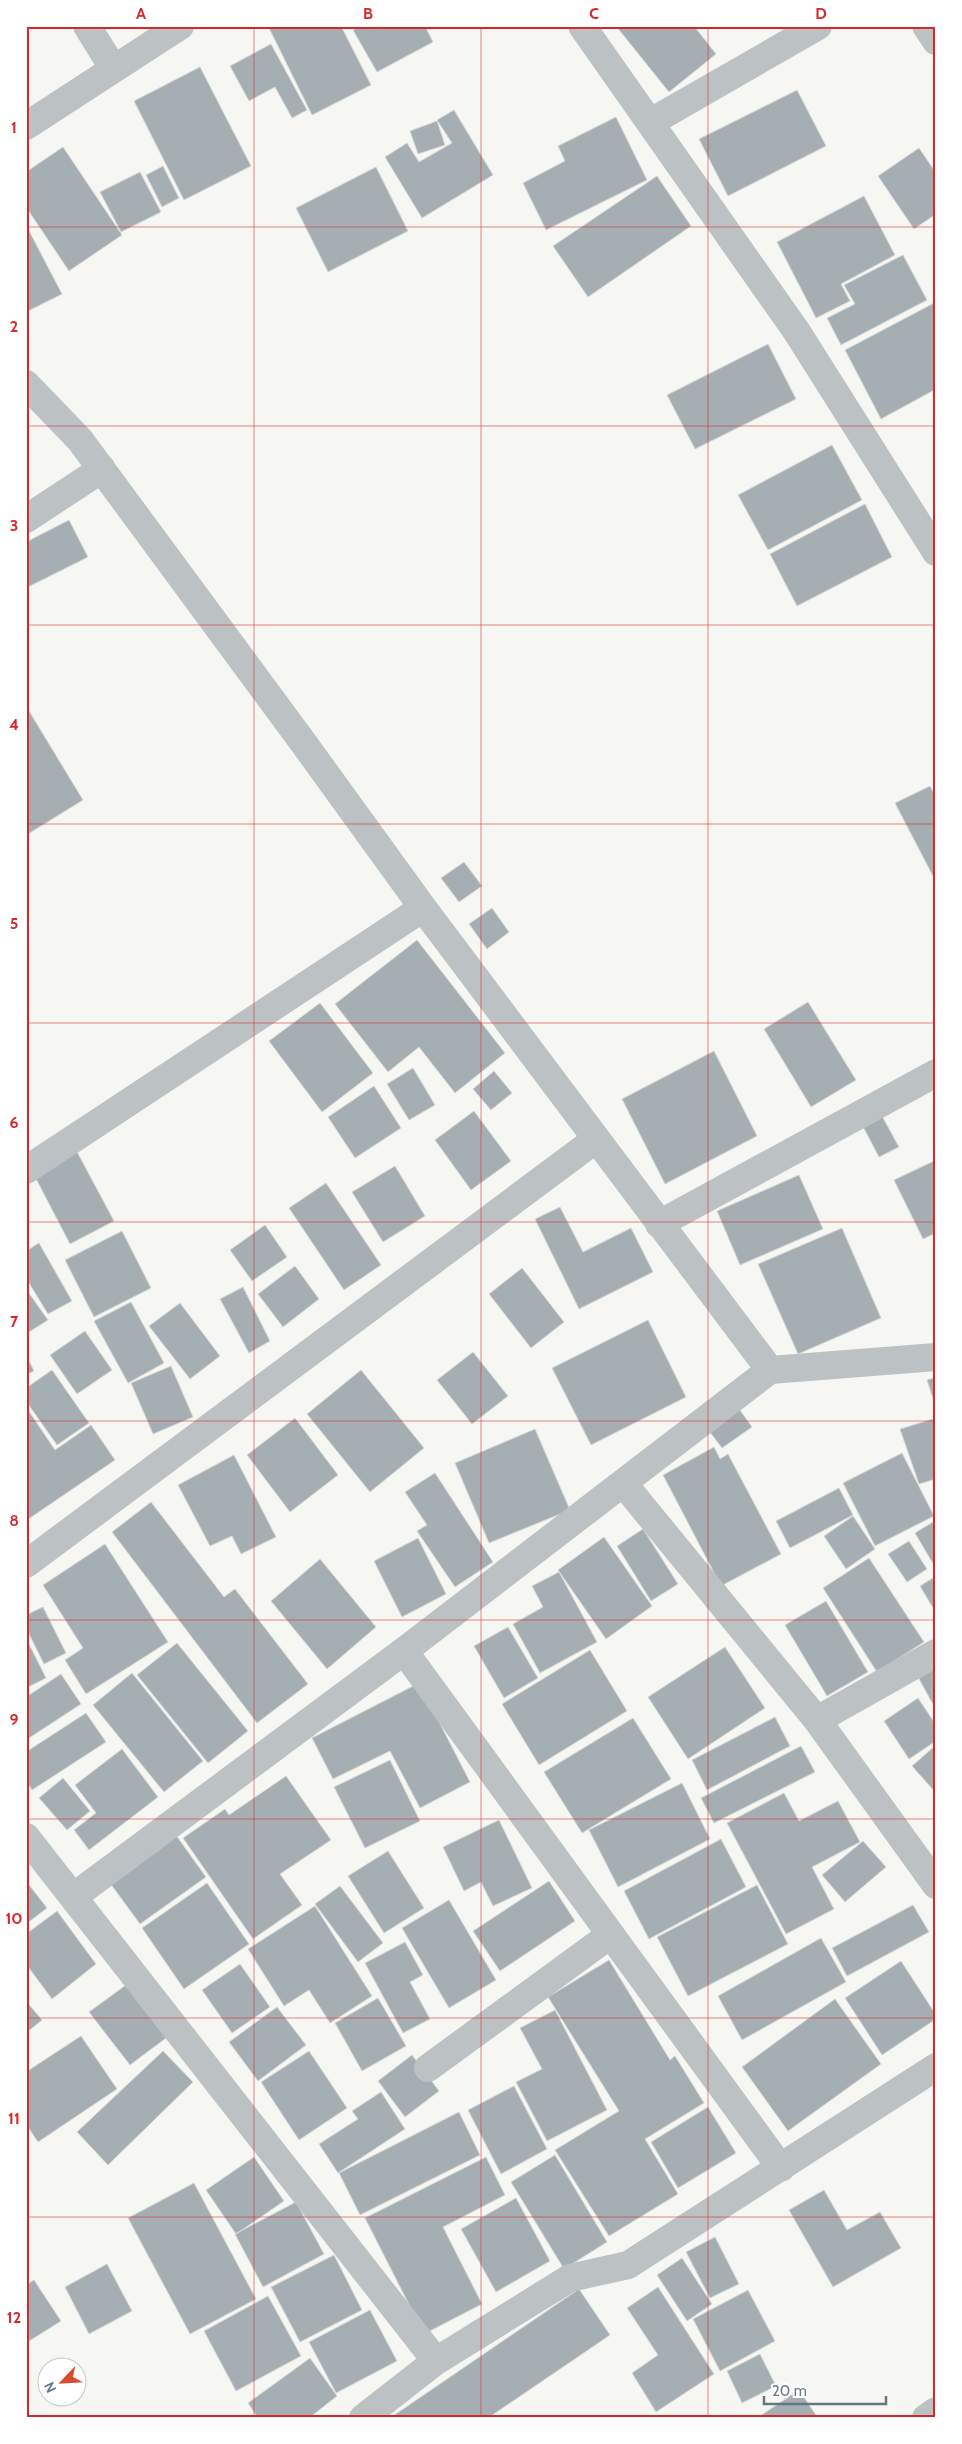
<svg xmlns="http://www.w3.org/2000/svg" width="962" height="2444" font-family="Cabin,sans-serif">
  <style>
    .building { fill: #a5aeb3; stroke: #d7d7d5 }
    .lines { fill: none; stroke-linecap: round; stroke-linejoin: round }
    .minor { stroke: #bcc1c4; stroke-width: 28 }
    .grid { fill: none; stroke: #d62828; stroke-width: 1; stroke-opacity: 0.55 }
    .neatline { fill: none; stroke: #d62828; stroke-width: 2 }
    .grid-label { font-size: 16px; text-anchor: middle; font-weight: bold; fill: #d62828 }
  </style>
  <rect width="100%" height="100%" fill="#f6f6f2"/>
  <!-- building -->
  <path class="building" d="M 268,26 L 341,26 L 371,85 L 312,115 Z
    M 360,26 L 425,26 L 433,42 L 377,72 L 353,30 Z
    M 616,26 L 694,26 L 716,54 L 669,92 Z
    M 271,44 L 307,110 L 292,118 L 275,87 L 249,101 L 230,66 Z
    M 200,67 L 251,166 L 184,200 L 134,101 Z
    M 797,90 L 826,146 L 728,196 L 699,139 Z
    M 454,110 L 493,175 L 422,218 L 385,157 L 407,143 L 419,162 L 452,143 L 437,120 Z
    M 616,117 L 647,180 L 546,230 L 523,183 L 565,161 L 558,146 Z
    M 437,121 L 445,145 L 418,154 L 410,131 Z
    M 63,147 L 122,235 L 69,271 L 26,207 L 26,172 Z
    M 919,148 L 936,173 L 936,214 L 914,229 L 878,176 Z
    M 163,166 L 179,198 L 162,207 L 146,175 Z
    M 376,167 L 408,231 L 328,272 L 296,208 Z
    M 140,172 L 161,212 L 121,232 L 100,192 Z
    M 657,176 L 691,226 L 588,297 L 553,246 Z
    M 864,196 L 895,255 L 841,284 L 850,301 L 816,318 L 777,242 Z
    M 26,225 L 62,294 L 26,312 Z
    M 903,255 L 927,300 L 841,345 L 827,318 L 855,304 L 844,285 Z
    M 936,302 L 936,389 L 881,419 L 845,350 Z
    M 768,344 L 796,399 L 695,449 L 667,395 Z
    M 832,445 L 862,500 L 768,550 L 738,495 Z
    M 865,504 L 892,557 L 797,606 L 770,554 Z
    M 69,520 L 88,557 L 26,588 L 26,542 Z
    M 26,706 L 83,800 L 28,834 L 26,832 Z
    M 930,786 L 936,797 L 936,882 L 895,803 Z
    M 464,862 L 482,886 L 459,902 L 441,878 Z
    M 492,908 L 509,932 L 487,949 L 469,924 Z
    M 417,940 L 505,1053 L 455,1093 L 419,1047 L 388,1072 L 335,1004 Z
    M 808,1002 L 856,1080 L 811,1107 L 764,1029 Z
    M 320,1003 L 373,1073 L 322,1112 L 269,1041 Z
    M 714,1051 L 757,1136 L 665,1184 L 622,1099 Z
    M 413,1068 L 435,1105 L 409,1120 L 387,1084 Z
    M 494,1071 L 512,1093 L 491,1110 L 473,1089 Z
    M 374,1086 L 401,1128 L 355,1158 L 328,1117 Z
    M 877,1107 L 899,1147 L 879,1157 L 858,1117 Z
    M 474,1111 L 511,1161 L 471,1190 L 435,1140 Z
    M 75,1148 L 114,1221 L 70,1244 L 32,1171 Z
    M 936,1160 L 936,1233 L 923,1239 L 894,1180 Z
    M 395,1166 L 425,1216 L 383,1242 L 352,1192 Z
    M 799,1175 L 823,1229 L 740,1265 L 717,1211 Z
    M 326,1183 L 381,1265 L 344,1290 L 289,1208 Z
    M 560,1207 L 583,1252 L 631,1228 L 653,1272 L 579,1309 L 535,1219 Z
    M 265,1225 L 287,1257 L 252,1281 L 230,1250 Z
    M 842,1228 L 881,1318 L 798,1354 L 758,1264 Z
    M 122,1231 L 151,1288 L 94,1317 L 65,1260 Z
    M 39,1243 L 72,1301 L 48,1314 L 26,1278 L 26,1251 Z
    M 295,1266 L 319,1299 L 283,1327 L 258,1294 Z
    M 522,1268 L 564,1322 L 531,1348 L 489,1294 Z
    M 243,1287 L 270,1341 L 249,1353 L 220,1299 Z
    M 26,1289 L 48,1320 L 26,1334 Z
    M 131,1302 L 164,1363 L 128,1383 L 94,1321 Z
    M 180,1303 L 220,1356 L 190,1379 L 149,1326 Z
    M 648,1320 L 686,1397 L 591,1445 L 552,1368 Z
    M 85,1331 L 112,1370 L 77,1394 L 50,1355 Z
    M 473,1352 L 508,1396 L 472,1424 L 437,1380 Z
    M 26,1355 L 34,1371 L 26,1375 Z
    M 171,1366 L 193,1417 L 153,1434 L 131,1383 Z
    M 52,1370 L 89,1423 L 57,1445 L 26,1401 L 26,1388 Z
    M 361,1370 L 424,1448 L 370,1492 L 307,1414 Z
    M 936,1377 L 936,1408 L 927,1380 Z
    M 737,1406 L 752,1427 L 722,1448 L 706,1427 Z
    M 26,1407 L 55,1450 L 91,1425 L 115,1460 L 27,1520 Z
    M 295,1418 L 338,1475 L 290,1512 L 247,1455 Z
    M 936,1418 L 936,1479 L 919,1484 L 900,1429 Z
    M 535,1429 L 570,1510 L 489,1543 L 455,1463 Z
    M 714,1447 L 720,1459 L 728,1454 L 781,1554 L 721,1586 L 663,1475 Z
    M 902,1453 L 934,1516 L 875,1546 L 843,1483 Z
    M 234,1455 L 276,1537 L 241,1554 L 232,1536 L 210,1546 L 178,1485 Z
    M 435,1473 L 493,1562 L 455,1587 L 417,1531 L 427,1525 L 405,1492 Z
    M 839,1488 L 853,1515 L 790,1548 L 776,1521 Z
    M 151,1502 L 224,1597 L 235,1589 L 308,1684 L 257,1723 L 112,1532 Z
    M 853,1516 L 875,1549 L 846,1569 L 824,1536 Z
    M 936,1520 L 936,1566 L 935,1567 L 915,1533 Z
    M 643,1529 L 678,1584 L 651,1601 L 617,1546 Z
    M 604,1537 L 652,1606 L 606,1639 L 558,1570 Z
    M 418,1538 L 446,1594 L 402,1617 L 374,1561 Z
    M 909,1541 L 927,1569 L 907,1582 L 888,1554 Z
    M 105,1544 L 168,1642 L 86,1694 L 65,1660 L 83,1648 L 43,1585 Z
    M 869,1558 L 924,1642 L 877,1672 L 823,1588 Z
    M 320,1559 L 376,1627 L 327,1669 L 271,1601 Z
    M 559,1572 L 597,1642 L 540,1673 L 513,1624 L 543,1607 L 532,1586 Z
    M 936,1576 L 936,1613 L 920,1586 Z
    M 826,1601 L 868,1672 L 827,1696 L 785,1625 Z
    M 43,1607 L 66,1653 L 44,1664 L 26,1628 L 26,1615 Z
    M 508,1627 L 538,1678 L 504,1698 L 474,1646 Z
    M 26,1638 L 46,1678 L 26,1688 Z
    M 177,1643 L 248,1731 L 208,1763 L 137,1675 Z
    M 725,1647 L 765,1708 L 688,1759 L 648,1697 Z
    M 590,1650 L 627,1711 L 539,1765 L 502,1704 Z
    M 936,1665 L 936,1710 L 917,1675 Z
    M 132,1673 L 203,1761 L 164,1792 L 93,1705 Z
    M 61,1674 L 81,1704 L 26,1740 L 26,1697 Z
    M 419,1683 L 470,1782 L 420,1808 L 390,1751 L 333,1779 L 312,1738 Z
    M 918,1698 L 936,1725 L 936,1741 L 909,1759 L 884,1721 Z
    M 86,1713 L 106,1742 L 32,1790 L 26,1781 L 26,1752 Z
    M 775,1717 L 790,1746 L 707,1790 L 692,1760 Z
    M 633,1718 L 671,1779 L 582,1833 L 544,1772 Z
    M 936,1745 L 936,1793 L 912,1766 Z
    M 801,1746 L 815,1772 L 714,1823 L 701,1798 Z
    M 122,1749 L 158,1797 L 89,1850 L 74,1830 L 96,1813 L 75,1785 Z
    M 390,1760 L 420,1821 L 365,1848 L 334,1787 Z
    M 286,1776 L 331,1840 L 280,1874 L 302,1905 L 253,1939 L 183,1838 L 225,1809 L 229,1815 Z
    M 63,1778 L 90,1811 L 67,1830 L 39,1798 Z
    M 682,1783 L 710,1839 L 618,1887 L 589,1830 Z
    M 784,1793 L 799,1821 L 838,1801 L 860,1842 L 812,1867 L 834,1909 L 786,1934 L 727,1823 Z
    M 499,1820 L 532,1888 L 493,1906 L 481,1882 L 464,1891 L 443,1847 Z
    M 173,1831 L 206,1877 L 140,1924 L 107,1879 Z
    M 721,1839 L 746,1887 L 649,1939 L 624,1891 Z
    M 863,1841 L 886,1867 L 845,1902 L 822,1875 Z
    M 388,1851 L 424,1908 L 384,1933 L 348,1876 Z
    M 26,1881 L 47,1908 L 26,1924 Z
    M 549,1881 L 575,1921 L 500,1971 L 473,1931 Z
    M 207,1883 L 249,1944 L 184,1989 L 142,1928 Z
    M 757,1885 L 788,1944 L 688,1996 L 657,1937 Z
    M 340,1886 L 383,1943 L 358,1962 L 315,1904 Z
    M 449,1900 L 496,1980 L 449,2008 L 402,1928 Z
    M 913,1905 L 929,1932 L 847,1976 L 832,1948 Z
    M 315,1906 L 372,1996 L 330,2023 L 309,1990 L 284,2006 L 248,1949 Z
    M 57,1911 L 96,1964 L 52,1999 L 26,1964 L 26,1934 Z
    M 821,1938 L 846,1982 L 742,2040 L 718,1996 Z
    M 405,1942 L 423,1975 L 410,1982 L 430,2019 L 403,2033 L 365,1963 Z
    M 609,1960 L 670,2060 L 675,2056 L 704,2103 L 645,2139 L 678,2194 L 609,2236 L 555,2150 L 619,2111 L 548,1997 Z
    M 901,1961 L 936,2015 L 936,2019 L 882,2055 L 845,1998 Z
    M 240,1964 L 270,2007 L 232,2033 L 202,1990 Z
    M 126,1985 L 166,2038 L 130,2065 L 89,2012 Z
    M 378,1998 L 406,2046 L 362,2071 L 335,2023 Z
    M 835,1999 L 881,2064 L 788,2131 L 742,2067 Z
    M 26,2001 L 42,2020 L 26,2033 Z
    M 277,2007 L 306,2045 L 258,2081 L 229,2042 Z
    M 555,2010 L 607,2110 L 547,2141 L 516,2082 L 542,2069 L 520,2028 Z
    M 81,2036 L 117,2089 L 38,2142 L 26,2124 L 26,2072 Z
    M 163,2051 L 193,2082 L 108,2165 L 77,2132 Z
    M 309,2051 L 347,2108 L 299,2140 L 261,2082 Z
    M 412,2055 L 439,2091 L 405,2117 L 378,2081 Z
    M 514,2086 L 547,2149 L 501,2174 L 468,2110 Z
    M 381,2092 L 405,2129 L 338,2173 L 319,2144 L 358,2119 L 352,2111 Z
    M 708,2107 L 736,2153 L 678,2188 L 651,2142 Z
    M 459,2112 L 480,2155 L 360,2215 L 339,2173 Z
    M 555,2155 L 607,2242 L 564,2269 L 511,2182 Z
    M 254,2157 L 284,2201 L 236,2234 L 206,2190 Z
    M 486,2157 L 505,2195 L 443,2227 L 482,2304 L 424,2334 L 365,2218 Z
    M 194,2183 L 256,2299 L 190,2334 L 128,2218 Z
    M 824,2190 L 847,2230 L 880,2212 L 901,2248 L 833,2287 L 789,2210 Z
    M 516,2198 L 550,2261 L 496,2292 L 461,2229 Z
    M 296,2202 L 324,2254 L 263,2287 L 235,2234 Z
    M 715,2237 L 739,2284 L 710,2298 L 686,2252 Z
    M 334,2255 L 362,2310 L 300,2342 L 271,2287 Z
    M 682,2258 L 712,2304 L 687,2321 L 657,2275 Z
    M 107,2264 L 132,2311 L 89,2334 L 65,2287 Z
    M 34,2280 L 61,2321 L 26,2343 L 26,2285 Z
    M 658,2287 L 714,2374 L 656,2412 L 632,2373 L 658,2355 L 627,2308 Z
    M 579,2289 L 610,2335 L 488,2418 L 390,2418 Z
    M 748,2290 L 775,2341 L 720,2371 L 693,2319 Z
    M 268,2296 L 301,2356 L 236,2391 L 204,2331 Z
    M 370,2310 L 397,2361 L 336,2393 L 309,2342 Z
    M 760,2354 L 776,2386 L 742,2403 L 727,2371 Z
    M 310,2358 L 337,2396 L 309,2418 L 258,2418 L 248,2403 Z
    M 799,2390 L 818,2418 L 757,2418 Z"/>
  <g class="lines">
    <!-- minor -->
    <path class="minor" d="M 87,26 L 113,68
      M 582,26 L 797,332 L 936,552
      M 926,26 L 936,41
      M 651,122 L 818,26
      M 26,126 L 180,26
      M 26,384 L 80,440 L 305,745 L 423,908 L 770,1370 L 936,1357
      M 26,519 L 102,469
      M 26,1170 L 423,908
      M 659,1224 L 936,1073
      M 623,1483 L 817,1720 L 936,1885
      M 26,1564 L 595,1140
      M 404,1651 L 781,2168
      M 817,1720 L 936,1653
      M 26,1837 L 436,2361
      M 73,1897 L 404,1651 L 770,1370
      M 428,2068 L 610,1935
      M 363,2418 L 436,2361 L 570,2278 L 628,2265 L 936,2067
      M 926,2418 L 936,2411"/>
  </g>
  <!-- grid -->
  <path class="grid" d="M 254,26 L 254,2418M 481,26 L 481,2418M 708,26 L 708,2418M 26,227 L 936,227M 26,426 L 936,426M 26,625 L 936,625M 26,824 L 936,824M 26,1023 L 936,1023M 26,1222 L 936,1222M 26,1421 L 936,1421M 26,1620 L 936,1620M 26,1819 L 936,1819M 26,2018 L 936,2018M 26,2217 L 936,2217"/>
  <!-- border -->
  <rect width="962" height="2444" fill="none" stroke="#ffffff" stroke-width="55"/>
  <!-- north arrow -->
  <g transform="translate(62 2382) rotate(245)"><circle r="24" fill="#ffffff" stroke="#c2c9cd"/>
  <path d="M0-4L9 19L0 12L-9 19Z" fill="#da4b2e"/>
  <text y="-8" font-size="14" font-weight="bold" text-anchor="middle" fill="#667782">N</text>
  </g>
  <!-- scale -->
  <path d="M764 2396v8h122v-8" fill="none" stroke="#667782" stroke-width="2.5"/>
  <text x="772" y="2396" font-size="15" fill="#667782" stroke="#ffffff" stroke-width="4" paint-order="stroke">20 m</text>
  <rect x="28" y="28" width="906" height="2388" class="neatline"/>
  <g class="grid-label">
    <text x="141" y="19">A</text>
    <text x="368" y="19">B</text>
    <text x="594" y="19">C</text>
    <text x="821" y="19">D</text>
    <text x="14" y="133">1</text>
    <text x="14" y="332">2</text>
    <text x="14" y="531">3</text>
    <text x="14" y="730">4</text>
    <text x="14" y="929">5</text>
    <text x="14" y="1128">6</text>
    <text x="14" y="1327">7</text>
    <text x="14" y="1526">8</text>
    <text x="14" y="1725">9</text>
    <text x="14" y="1924">10</text>
    <text x="14" y="2124">11</text>
    <text x="14" y="2323">12</text>
  </g>
</svg>
